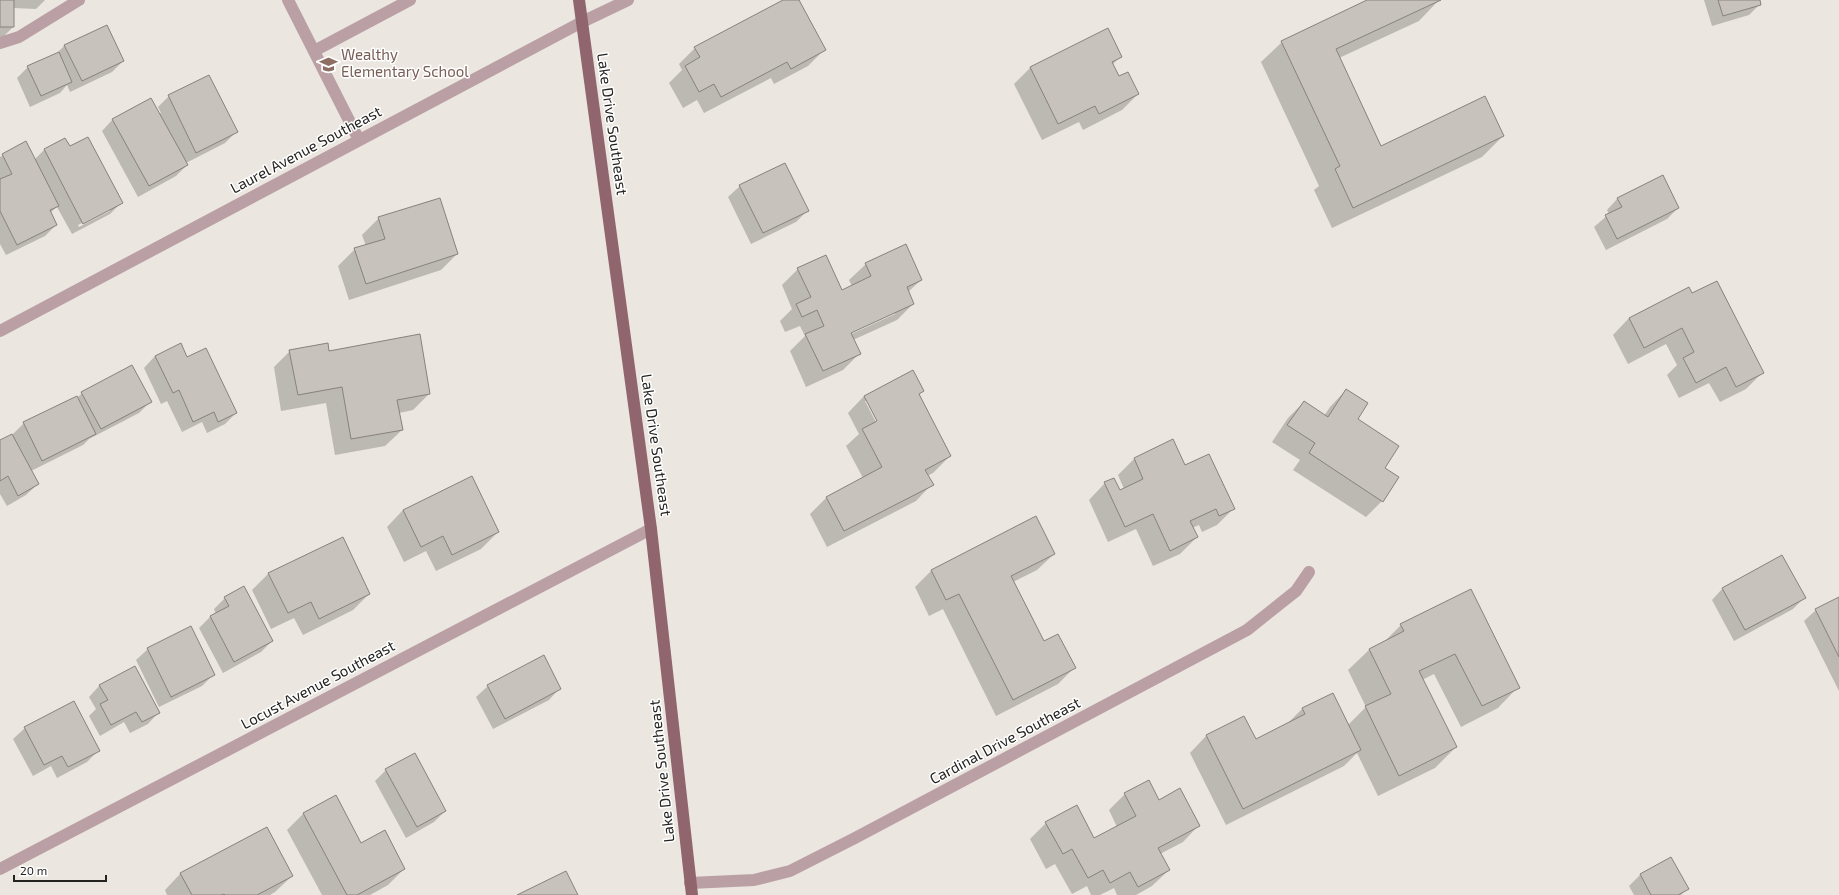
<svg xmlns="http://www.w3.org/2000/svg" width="1839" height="895" font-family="'Exo 2',sans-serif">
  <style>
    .shadow { fill: #0003; fill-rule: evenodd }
    .building { fill: #c7c3bc; stroke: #87827c }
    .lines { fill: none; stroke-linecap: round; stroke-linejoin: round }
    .minor { stroke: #baa0a4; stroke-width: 12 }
    .major { stroke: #91656d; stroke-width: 12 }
    .labels { text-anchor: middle; stroke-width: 3; stroke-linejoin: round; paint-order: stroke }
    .education-label { font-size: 15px; fill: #785e54; stroke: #fff; text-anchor: start }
    .street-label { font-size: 15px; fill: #242320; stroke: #fff }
  </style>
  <rect width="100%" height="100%" fill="#ebe6df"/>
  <!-- shadow -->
  <path class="shadow" d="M 0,0 L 45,0 L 36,9 L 13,8 L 13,27 L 0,40 Z
    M 785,0 L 798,0 L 824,50 L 808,66 L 774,84 L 771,78 L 704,113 L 697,100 L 683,108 L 669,83 L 682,70 L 679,64 L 695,48 Z
    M 1369,0 L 1439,0 L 1419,21 L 1339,58 L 1381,147 L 1503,136 L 1482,157 L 1332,228 L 1314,190 L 1319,186 L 1261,62 L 1282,42 Z
    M 1704,0 L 1759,0 L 1760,4 L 1749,15 L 1712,26 Z
    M 1107,30 L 1121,56 L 1112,65 L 1119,78 L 1138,94 L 1122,110 L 1083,130 L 1079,122 L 1042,140 L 1014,84 L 1030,68 Z
    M 65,45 L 123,61 L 112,72 L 70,92 L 67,85 L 60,93 L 30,107 L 17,78 L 28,67 L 56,54 Z
    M 169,96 L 236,132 L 225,143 L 186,163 L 187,165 L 176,176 L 138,197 L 102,131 L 113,119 L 161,113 L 158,107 Z
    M 65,139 L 70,147 L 121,203 L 110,214 L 72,234 L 57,207 L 50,213 L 56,225 L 45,236 L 6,255 L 0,244 L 0,157 L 26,142 L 34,160 L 44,150 ZM 110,209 L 110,211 L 79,227 L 78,225 Z
    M 740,186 L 807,211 L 796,222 L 751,244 L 728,197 Z
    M 1618,198 L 1678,208 L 1667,219 L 1606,250 L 1594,227 L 1609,214 L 1607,210 Z
    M 379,218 L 457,254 L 441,270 L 349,300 L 338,266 L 355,249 L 366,246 L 362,235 Z
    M 866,264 L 921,280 L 908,292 L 913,304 L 897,320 L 853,340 L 859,354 L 843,370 L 806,387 L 790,351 L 805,336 L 800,326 L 785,332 L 780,321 L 792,309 L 782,285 L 798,269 L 842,291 L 852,286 L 849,280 ZM 895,312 L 895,314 L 847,336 L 846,334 Z
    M 1692,295 L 1763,372 L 1746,389 L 1720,402 L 1709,383 L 1679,398 L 1667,375 L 1677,365 L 1666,344 L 1628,364 L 1613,335 L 1629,318 Z
    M 290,351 L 328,352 L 429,394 L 413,410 L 399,413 L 402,430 L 385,446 L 335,455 L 326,403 L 281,411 L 274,367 Z
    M 155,356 L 187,358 L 236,413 L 225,424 L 207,433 L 202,422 L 182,432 L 167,401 L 161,404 L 144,368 Z
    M 913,371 L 923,391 L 918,396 L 950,456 L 933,473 L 927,476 L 932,484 L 916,501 L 827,547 L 810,514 L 827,497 L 863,478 L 846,446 L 859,434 L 848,413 L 864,396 ZM 865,401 L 867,401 L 880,425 L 878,426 Z
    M 1346,390 L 1357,419 L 1384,468 L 1382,501 L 1366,517 L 1293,470 L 1300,460 L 1272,442 L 1288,418 L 1304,402 L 1324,416 L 1330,407 Z
    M 82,393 L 151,401 L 139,413 L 89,439 L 83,445 L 31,471 L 38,484 L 26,495 L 7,506 L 0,494 L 0,442 L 13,434 L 24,423 L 77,398 Z
    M 1173,441 L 1185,467 L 1234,508 L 1217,525 L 1202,532 L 1199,525 L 1192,528 L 1197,537 L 1180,554 L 1153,566 L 1136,529 L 1108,542 L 1089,500 L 1105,483 L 1119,491 L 1124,489 L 1118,475 L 1134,459 Z
    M 403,510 L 498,532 L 481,549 L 436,571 L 426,551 L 404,562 L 387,527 Z
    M 1036,518 L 1054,554 L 1037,570 L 1013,582 L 1044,642 L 1074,668 L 1058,684 L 996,716 L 943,609 L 929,616 L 915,587 L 931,571 Z
    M 342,539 L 369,594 L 353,610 L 303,635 L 294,618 L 271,629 L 252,590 L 268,574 Z
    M 1723,588 L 1805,597 L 1793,609 L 1734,641 L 1712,600 Z
    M 225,598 L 272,641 L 261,652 L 223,673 L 199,628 L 210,617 L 216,614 L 214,609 Z
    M 1839,598 L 1839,691 L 1804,621 L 1816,610 Z
    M 1401,625 L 1518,687 L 1498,708 L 1461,727 L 1434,674 L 1422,680 L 1456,747 L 1435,768 L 1378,796 L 1357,753 L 1344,766 L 1226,825 L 1190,753 L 1206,736 L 1244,717 L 1255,740 L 1286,725 L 1302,709 L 1332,694 L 1348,725 L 1366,707 L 1348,670 L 1369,650 L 1383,643 Z
    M 148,649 L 213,675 L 202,686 L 159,707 L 136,660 Z
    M 100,685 L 159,712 L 148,724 L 130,733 L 124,722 L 100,736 L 89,716 L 96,709 L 89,697 Z
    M 488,686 L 560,688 L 549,700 L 493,729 L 476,697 Z
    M 25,728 L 98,751 L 87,762 L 57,778 L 51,766 L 33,776 L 13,739 Z
    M 386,770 L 445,811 L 434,822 L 406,838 L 375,781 Z
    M 1125,794 L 1159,801 L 1199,825 L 1183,842 L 1160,854 L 1169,870 L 1152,886 L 1136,895 L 1117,895 L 1114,888 L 1100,895 L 1091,895 L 1087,886 L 1072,894 L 1055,864 L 1046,869 L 1030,839 L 1046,823 L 1094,839 L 1117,827 L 1109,810 Z
    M 304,813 L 361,844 L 404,869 L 388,885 L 370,895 L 322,895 L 287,830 Z
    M 181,873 L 292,876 L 275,892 L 270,895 L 167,895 L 165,890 Z
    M 1640,875 L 1687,889 L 1681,895 L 1634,895 L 1629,886 Z"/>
  <!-- building -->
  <path class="building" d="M 0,0 L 14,0 L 14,27 L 0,27 Z
    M 783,0 L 799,0 L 826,50 L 791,69 L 787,62 L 721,97 L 714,84 L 699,92 L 685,66 L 700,57 L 694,47 Z
    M 1367,0 L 1441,0 L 1336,49 L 1381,146 L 1485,96 L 1504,136 L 1353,208 L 1335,169 L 1340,166 L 1281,41 Z
    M 1718,0 L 1760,0 L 1761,5 L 1723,16 Z
    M 107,25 L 124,61 L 82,81 L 64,45 Z
    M 1108,28 L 1122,57 L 1112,62 L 1119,76 L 1128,72 L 1139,94 L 1099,114 L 1095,106 L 1058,124 L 1030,67 Z
    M 59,52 L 72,82 L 41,96 L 27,66 Z
    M 209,75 L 238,132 L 196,153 L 168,95 Z
    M 151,98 L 188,165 L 149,186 L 112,119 Z
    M 88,137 L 123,203 L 83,224 L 44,149 L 65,138 L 70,146 Z
    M 26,141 L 59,206 L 50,210 L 57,225 L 17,245 L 0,211 L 0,179 L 12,174 L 2,154 Z
    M 785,163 L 809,211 L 763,233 L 739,185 Z
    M 1663,175 L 1679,208 L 1617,239 L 1605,215 L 1622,207 L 1617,198 Z
    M 440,198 L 458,254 L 366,284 L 354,248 L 385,239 L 378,217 Z
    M 906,244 L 922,280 L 907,287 L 914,304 L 851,333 L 861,354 L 823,371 L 805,334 L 824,326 L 817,310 L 802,317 L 796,304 L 811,297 L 797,268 L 826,255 L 842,290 L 871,276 L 865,263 Z
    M 1717,281 L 1764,373 L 1736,387 L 1726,367 L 1696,383 L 1683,358 L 1694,352 L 1682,328 L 1644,348 L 1629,318 L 1689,287 L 1692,293 Z
    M 420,334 L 430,394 L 397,400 L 403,430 L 351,439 L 342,387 L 298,395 L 289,350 L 328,343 L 329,351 Z
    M 181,343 L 187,357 L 206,348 L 237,413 L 218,422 L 214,412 L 193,422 L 179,390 L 173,393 L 155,356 Z
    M 132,365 L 152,402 L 101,429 L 81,392 Z
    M 913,370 L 924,391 L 919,394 L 951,456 L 925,470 L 934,485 L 844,531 L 826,497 L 882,467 L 862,429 L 877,421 L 864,396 Z
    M 1346,389 L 1368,403 L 1358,419 L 1399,446 L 1385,468 L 1399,477 L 1383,502 L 1309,453 L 1315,443 L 1287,425 L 1304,401 L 1328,417 Z
    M 77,396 L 96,434 L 42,461 L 23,422 Z
    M 12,434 L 39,484 L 18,496 L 8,476 L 0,481 L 0,440 Z
    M 1173,439 L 1185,465 L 1209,454 L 1235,509 L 1219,516 L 1216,509 L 1190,521 L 1198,537 L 1170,551 L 1153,514 L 1125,527 L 1104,482 L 1114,478 L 1120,490 L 1143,479 L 1134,458 Z
    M 472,476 L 499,532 L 452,555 L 443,536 L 421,547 L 403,510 Z
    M 1036,516 L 1055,554 L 1011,576 L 1044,641 L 1058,634 L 1076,668 L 1013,700 L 959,594 L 946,600 L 931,570 Z
    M 343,537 L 370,594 L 319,619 L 311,602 L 288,613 L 268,573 Z
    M 1782,555 L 1806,598 L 1745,630 L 1722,588 Z
    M 244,586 L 273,641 L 234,662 L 210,616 L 229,606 L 224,597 Z
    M 1471,589 L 1520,688 L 1482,706 L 1455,654 L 1419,671 L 1457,747 L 1399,776 L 1365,706 L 1391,694 L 1369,649 L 1404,631 L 1400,624 Z
    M 1839,597 L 1839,657 L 1815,609 Z
    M 191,626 L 215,675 L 171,697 L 147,648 Z
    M 544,655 L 561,689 L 505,719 L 487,685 Z
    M 135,666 L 160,713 L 142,722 L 136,712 L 111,725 L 100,704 L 108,700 L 99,685 Z
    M 1333,693 L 1361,750 L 1243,809 L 1206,735 L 1244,716 L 1256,739 L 1305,714 L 1302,708 Z
    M 74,701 L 100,751 L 68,767 L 62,756 L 44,765 L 24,727 Z
    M 415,753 L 446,811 L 417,827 L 385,769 Z
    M 1149,780 L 1159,800 L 1180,788 L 1200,826 L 1158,848 L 1170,870 L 1138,887 L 1130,872 L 1110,883 L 1103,870 L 1088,878 L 1072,849 L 1063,854 L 1045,822 L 1077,805 L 1094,838 L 1136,816 L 1124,793 Z
    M 336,795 L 361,843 L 385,830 L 405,869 L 357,895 L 347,895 L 303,813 Z
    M 267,827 L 293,876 L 257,895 L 225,895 L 224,894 L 221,895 L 192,895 L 180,873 Z
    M 1671,857 L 1689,889 L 1678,895 L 1651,895 L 1640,874 Z
    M 566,871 L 578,895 L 517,895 Z"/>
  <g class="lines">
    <!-- minor -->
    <path class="minor" d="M 288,0 L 359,140
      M 0,43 L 19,37 L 79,0
      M 314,51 L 410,0
      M 0,331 L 582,22 L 628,0
      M 0,869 L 651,529
      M 690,883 L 754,880 L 790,871 L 855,838 L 1247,630 L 1296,591 L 1309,572"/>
    <!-- major -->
    <path class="major" d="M 579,0 L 651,529 L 692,895"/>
  </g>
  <!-- icons -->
  <defs>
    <symbol id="school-bare" viewBox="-9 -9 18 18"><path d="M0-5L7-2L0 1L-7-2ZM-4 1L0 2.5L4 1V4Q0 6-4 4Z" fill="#8d6e63" stroke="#fff" stroke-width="2.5" paint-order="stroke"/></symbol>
  </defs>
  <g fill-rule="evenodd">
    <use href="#school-bare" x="316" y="52" width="25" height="25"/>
  </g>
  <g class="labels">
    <!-- education labels -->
    <g class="education-label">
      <text x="341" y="60">Wealthy<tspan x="341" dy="17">Elementary School</tspan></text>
    </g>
    <!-- street labels -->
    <g class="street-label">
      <text transform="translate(612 124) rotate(82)" y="5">Lake Drive Southeast</text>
      <text transform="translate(306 150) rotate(-28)" y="5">Laurel Avenue Southeast</text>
      <text transform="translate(656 445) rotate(82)" y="5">Lake Drive Southeast</text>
      <text transform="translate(318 685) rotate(-28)" y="5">Locust Avenue Southeast</text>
      <text transform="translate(1005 741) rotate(-28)" y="5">Cardinal Drive Southeast</text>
      <text transform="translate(662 771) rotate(-96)" y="5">Lake Drive Southeast</text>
    </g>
  </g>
  <!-- scale -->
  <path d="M14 875v6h92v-6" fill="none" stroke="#242320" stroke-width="2"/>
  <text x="20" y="875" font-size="12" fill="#242320" stroke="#ffffff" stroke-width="3" paint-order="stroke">20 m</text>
</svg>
